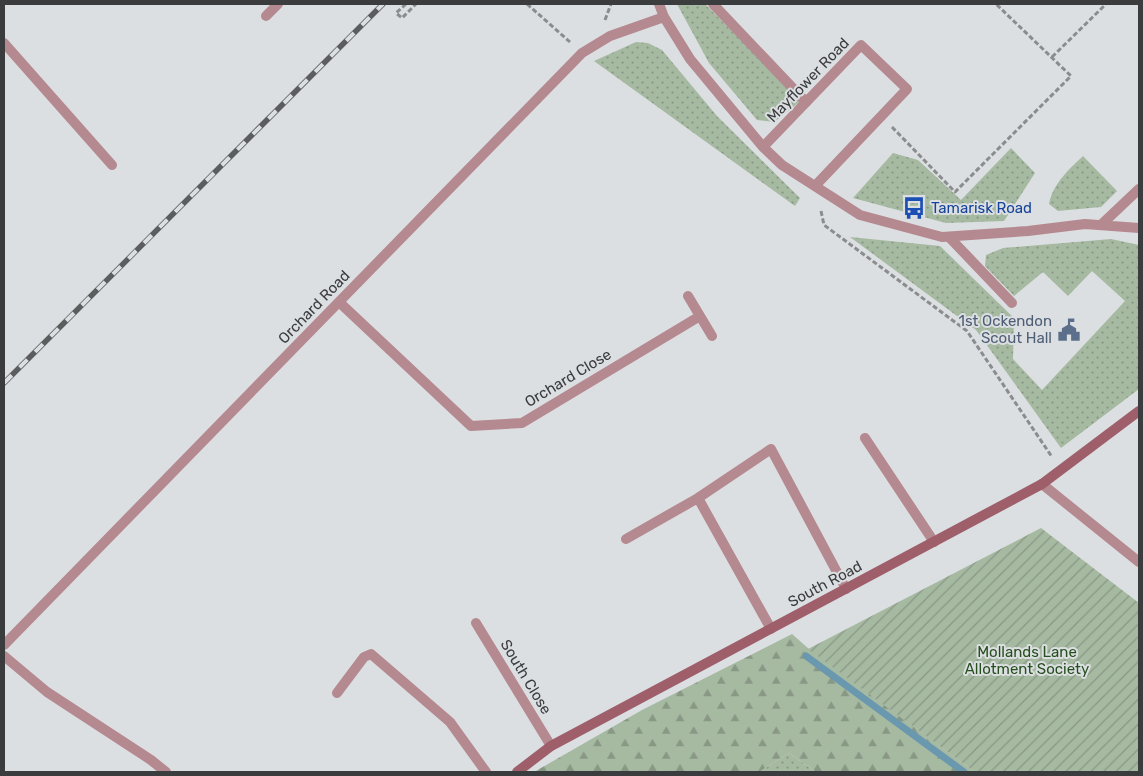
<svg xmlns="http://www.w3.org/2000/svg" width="1143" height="776" font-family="Rubik,sans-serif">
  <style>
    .grass { fill: url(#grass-dots) }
    .forest { fill: url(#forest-firs) }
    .garden { fill: url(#garden-furrows) }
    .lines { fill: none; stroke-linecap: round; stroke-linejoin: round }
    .stream { stroke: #6a98af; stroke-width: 7 }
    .path { stroke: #8a8c8e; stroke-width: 3; stroke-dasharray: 5 2.5; stroke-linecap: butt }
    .lane { stroke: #b58990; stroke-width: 10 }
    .street { stroke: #b58990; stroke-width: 10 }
    .secondary { stroke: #9e5f6a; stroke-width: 10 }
    .rail-casing { stroke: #5b5d5f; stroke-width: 5.5 }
    .rail { stroke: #dcdfe2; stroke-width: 4; stroke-dasharray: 11; stroke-linecap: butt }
    .labels { text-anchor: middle; stroke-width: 4; stroke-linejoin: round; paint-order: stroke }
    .street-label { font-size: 15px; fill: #3b3c3e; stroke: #dcdfe2 }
    .transit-label { font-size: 15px; fill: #164399; stroke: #dcdfe2; text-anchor: start }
    .service-label { font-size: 15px; fill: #4e5e75; stroke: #dcdfe2; text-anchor: end }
    .park-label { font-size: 15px; fill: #264f1d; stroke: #dcdfe2 }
  </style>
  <defs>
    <pattern id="grass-dots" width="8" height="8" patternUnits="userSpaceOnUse" patternTransform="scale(1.25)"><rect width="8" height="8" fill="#a6b9a1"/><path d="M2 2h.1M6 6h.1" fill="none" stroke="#889885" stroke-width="1.8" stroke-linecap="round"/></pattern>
    <pattern id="forest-firs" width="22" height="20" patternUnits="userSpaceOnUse" patternTransform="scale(1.25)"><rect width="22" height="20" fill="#a6b9a1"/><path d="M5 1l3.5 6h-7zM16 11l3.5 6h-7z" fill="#889885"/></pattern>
    <pattern id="garden-furrows" width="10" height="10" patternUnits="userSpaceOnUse" patternTransform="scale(1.25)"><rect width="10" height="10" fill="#a6b9a1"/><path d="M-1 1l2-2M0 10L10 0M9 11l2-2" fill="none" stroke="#889885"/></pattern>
  </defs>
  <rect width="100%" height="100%" fill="#dcdfe2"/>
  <!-- grass -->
  <path class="grass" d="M 677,4 L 705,4 L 802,100 L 774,122 L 757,120 L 709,63 Z
    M 636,42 L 648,43 L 662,50 L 717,116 L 800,198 L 795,206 L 594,61 Z
    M 1011,148 L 1035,173 L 1004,221 L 946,223 L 853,198 L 893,153 L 918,160 L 961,200 Z
    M 1083,156 L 1117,191 L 1101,207 L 1058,211 L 1049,204 C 1053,184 1068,170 1083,156 Z
    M 850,237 L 940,246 L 1014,318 L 1013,359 L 1042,390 L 1125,301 L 1092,271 L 1068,296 L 1043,272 L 1014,296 L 985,266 L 986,255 L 1003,248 L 1111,239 L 1139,245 L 1139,389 L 1061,448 L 976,330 Z
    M 789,753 L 816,772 L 759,772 Z"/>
  <!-- forest -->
  <path class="forest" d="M 792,634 L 809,649 L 975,772 L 816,772 L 789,753 L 759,772 L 534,772 L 642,710 Z"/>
  <!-- garden -->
  <path class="garden" d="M 1041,528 L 1139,603 L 1139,772 L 975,772 L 808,649 Z"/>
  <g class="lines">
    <!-- stream -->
    <path class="stream" d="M 806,656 L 964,772"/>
    <!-- path -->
    <path class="path" d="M 406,4 L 396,13 L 402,18 L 416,4
      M 527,4 L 570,42
      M 605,20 L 611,4
      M 1052,57 L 1106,4
      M 892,127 L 955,192 L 1071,76 L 996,4
      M 821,211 L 824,225 L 967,331 L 1052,457"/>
    <!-- lane -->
    <path class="lane" d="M 713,4 L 806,102
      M 4,43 L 112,165
      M 949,237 L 1012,303
      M 865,438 L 934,542
      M 626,539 L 698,498
      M 476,623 L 551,746
      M 771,629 L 698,498 L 771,449 L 846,589
      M 4,656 L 47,692 L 151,760 L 166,772
      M 337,693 L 364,657 L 371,654 L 450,722 L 486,772"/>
    <!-- street -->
    <path class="street" d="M 659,4 L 664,17 L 690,59 L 763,147 L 782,165 L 860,215 L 942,237 L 1028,231 L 1085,224 L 1139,228
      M 266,16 L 278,4
      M 763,147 L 861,45 L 907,89 L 815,186
      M 1102,224 L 1139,189
      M 688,296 L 712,336
      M 339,302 L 471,426 L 522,423 L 700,316
      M 1042,484 L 1139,562
      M 4,645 L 582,53 L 610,36 L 664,17"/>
    <!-- secondary -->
    <path class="secondary" d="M 517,772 L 551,746 L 1042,484 L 1139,411"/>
    <defs>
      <path id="rail" d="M 4,383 L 383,4"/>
    </defs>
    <!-- rail casing -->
    <use href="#rail" class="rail-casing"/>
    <!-- rail -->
    <use href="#rail" class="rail"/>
  </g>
  <!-- icons -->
  <defs>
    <symbol id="bus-bare" viewBox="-9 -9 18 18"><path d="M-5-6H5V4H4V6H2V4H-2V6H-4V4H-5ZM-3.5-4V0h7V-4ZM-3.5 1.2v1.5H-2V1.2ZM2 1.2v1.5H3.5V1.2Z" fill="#1a4fb4" stroke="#dcdfe2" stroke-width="2.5" paint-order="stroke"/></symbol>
    <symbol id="civic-bare" viewBox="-9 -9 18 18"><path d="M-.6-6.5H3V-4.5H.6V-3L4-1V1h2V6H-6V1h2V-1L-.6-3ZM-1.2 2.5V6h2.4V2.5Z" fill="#5c6f8a" stroke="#dcdfe2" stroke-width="2.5" paint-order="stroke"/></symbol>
  </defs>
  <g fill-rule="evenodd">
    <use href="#bus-bare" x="898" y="192" width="32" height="32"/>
    <use href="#civic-bare" x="1053" y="314" width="32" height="32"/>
  </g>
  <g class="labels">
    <!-- street labels -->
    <g class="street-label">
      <text transform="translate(808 80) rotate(-46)" y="5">Mayflower Road</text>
      <text transform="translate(314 307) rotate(-46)" y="5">Orchard Road</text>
      <text transform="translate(568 378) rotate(-31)" y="5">Orchard Close</text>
      <text transform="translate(825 584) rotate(-28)" y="5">South Road</text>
      <text transform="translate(526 677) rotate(59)" y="5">South Close</text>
    </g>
    <!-- transit labels -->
    <g class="transit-label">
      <text x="931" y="213">Tamarisk Road</text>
    </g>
    <!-- service labels -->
    <g class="service-label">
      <text x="1052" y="326">1st Ockendon<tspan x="1052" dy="17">Scout Hall</tspan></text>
    </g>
    <!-- park labels -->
    <g class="park-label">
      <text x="1027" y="657">Mollands Lane<tspan x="1027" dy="17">Allotment Society</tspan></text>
    </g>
  </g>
  <!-- border -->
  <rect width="1143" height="776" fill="none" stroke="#3b3c3e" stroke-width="10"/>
</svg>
